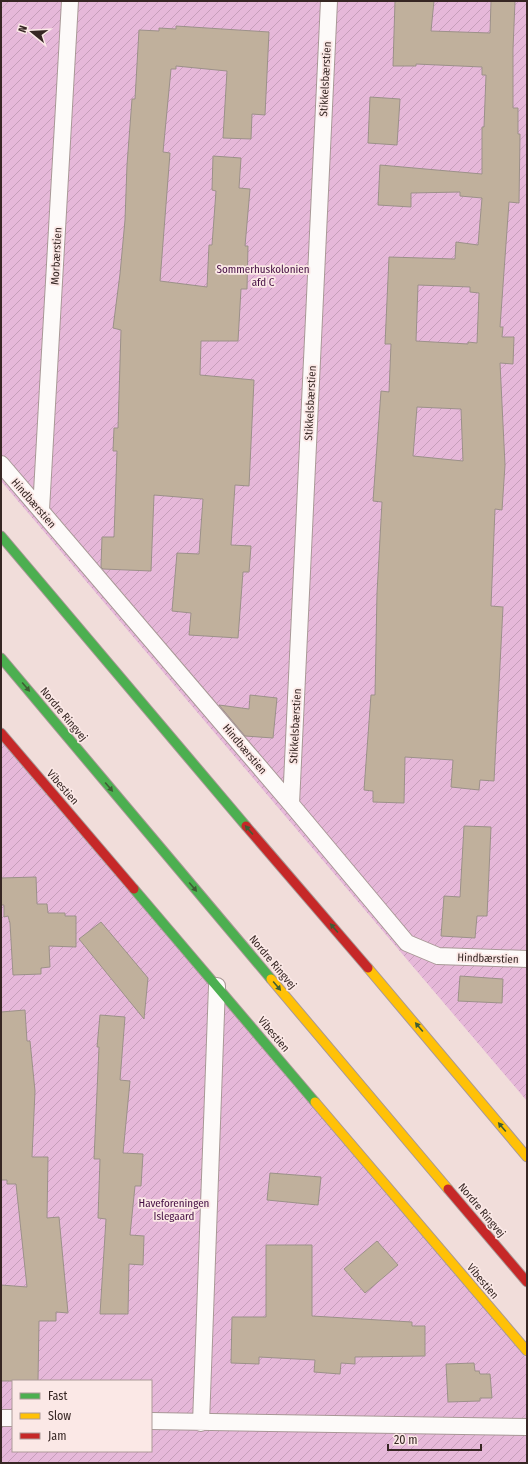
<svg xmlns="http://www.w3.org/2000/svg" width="528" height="1464" font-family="'Fira Sans Condensed',sans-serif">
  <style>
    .garden { fill: url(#garden-furrows); fill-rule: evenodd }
    .building { fill: #c0b09c; stroke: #9c9189; fill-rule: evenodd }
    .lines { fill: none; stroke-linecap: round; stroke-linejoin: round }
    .lane-casing { stroke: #a89896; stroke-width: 18 }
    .fast-casing { stroke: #a89896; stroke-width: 11 }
    .slow-casing { stroke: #a89896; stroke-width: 11 }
    .jam-casing { stroke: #a89896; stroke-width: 11 }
    .lane { stroke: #fdfaf9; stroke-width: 16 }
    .fast { stroke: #4caf50; stroke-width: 9 }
    .slow { stroke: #ffc107; stroke-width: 9 }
    .jam { stroke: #c62828; stroke-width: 9 }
    .oneway { fill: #3f5d35 }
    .labels { text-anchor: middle; stroke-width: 3.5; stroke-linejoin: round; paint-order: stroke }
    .street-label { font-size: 11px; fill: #362623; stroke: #fbe8e6 }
    .park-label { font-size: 11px; fill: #440e43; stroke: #fbe8e6 }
  </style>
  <defs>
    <pattern id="garden-furrows" width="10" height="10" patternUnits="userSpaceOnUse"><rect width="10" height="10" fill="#e6b8d9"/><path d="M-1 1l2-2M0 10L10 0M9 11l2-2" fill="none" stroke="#c69eba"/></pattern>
  </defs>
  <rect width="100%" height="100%" fill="#f1ddda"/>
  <!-- garden -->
  <path class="garden" d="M 1,1 L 527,1 L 527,1101 L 1,481 Z
    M 1,731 L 527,1359 L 527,1463 L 1,1463 ZM 13,1381 L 151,1381 L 151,1451 L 13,1451 Z"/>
  <!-- building -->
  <path class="building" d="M 395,1 L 434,1 L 431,31 L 490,33 L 491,1 L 515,1 L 513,49 L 513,108 L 518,108 L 518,134 L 520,134 L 519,203 L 509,202 L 500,327 L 503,327 L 502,337 L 514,337 L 513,364 L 500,363 L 505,465 L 502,510 L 495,509 L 491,606 L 503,607 L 494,781 L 480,780 L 479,790 L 451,787 L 453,760 L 405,757 L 404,803 L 373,802 L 373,791 L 364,790 L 371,695 L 375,695 L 377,593 L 382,502 L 373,501 L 381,391 L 389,392 L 391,344 L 385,344 L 389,257 L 455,259 L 456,242 L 478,245 L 482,198 L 460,196 L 460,192 L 411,193 L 411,207 L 378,205 L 380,165 L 482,174 L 482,127 L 484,127 L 486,75 L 482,75 L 482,67 L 416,64 L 416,66 L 393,66 ZM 418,285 L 470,287 L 470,292 L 479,293 L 477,343 L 468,342 L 468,344 L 416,341 ZM 417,407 L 461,409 L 463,461 L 413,456 Z
    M 176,26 L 269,32 L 265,115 L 252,114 L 251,139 L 223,138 L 227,71 L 176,66 L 176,69 L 171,69 L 163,152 L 170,153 L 160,281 L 207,287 L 209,245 L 212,245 L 216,191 L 212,190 L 213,156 L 241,158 L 239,188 L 250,189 L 245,246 L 248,246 L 247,289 L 241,289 L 238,341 L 201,341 L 200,375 L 254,380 L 249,486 L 235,485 L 231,545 L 251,546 L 249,572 L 243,572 L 238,638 L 189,635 L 191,613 L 172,611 L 177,553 L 199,554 L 203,499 L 154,495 L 151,571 L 103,569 L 101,567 L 102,537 L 114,537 L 117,451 L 113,451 L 114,428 L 118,428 L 121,330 L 113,328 L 120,274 L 125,220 L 127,165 L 132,99 L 135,99 L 139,30 L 159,31 L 159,28 L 176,29 Z
    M 370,97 L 400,99 L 397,145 L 368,143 Z
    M 250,695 L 277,698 L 273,738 L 245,736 L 219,705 L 249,709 Z
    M 464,826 L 491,827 L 487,916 L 477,916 L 475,938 L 441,936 L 444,896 L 460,897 Z
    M 36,877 L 37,904 L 47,904 L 48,913 L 65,913 L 65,916 L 76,916 L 76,947 L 49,946 L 50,967 L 41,968 L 41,974 L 13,975 L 10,923 L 8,916 L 4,917 L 4,905 L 1,905 L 1,878 Z
    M 101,922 L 148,978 L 144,1019 L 79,939 Z
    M 460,976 L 503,979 L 502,1003 L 458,1001 Z
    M 25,1010 L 27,1041 L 30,1041 L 35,1091 L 32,1157 L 48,1157 L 47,1218 L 59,1217 L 68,1313 L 56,1312 L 56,1321 L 39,1321 L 38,1381 L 1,1381 L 1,1285 L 27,1287 L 16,1184 L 7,1184 L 7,1180 L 1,1180 L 1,1012 Z
    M 100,1015 L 125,1017 L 120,1080 L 130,1081 L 123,1153 L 143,1154 L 141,1186 L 135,1186 L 130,1235 L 144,1236 L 143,1265 L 129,1264 L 128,1314 L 100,1314 L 106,1219 L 98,1218 L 100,1159 L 94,1159 L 99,1047 L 97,1047 Z
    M 270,1173 L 321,1177 L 318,1205 L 267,1200 Z
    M 377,1241 L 398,1265 L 365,1293 L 344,1269 Z
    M 266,1245 L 312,1245 L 312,1316 L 412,1322 L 412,1326 L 425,1326 L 425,1356 L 355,1357 L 355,1364 L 341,1363 L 340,1374 L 314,1372 L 315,1360 L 259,1357 L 259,1364 L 231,1363 L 232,1317 L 266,1317 Z
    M 474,1363 L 475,1371 L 479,1371 L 480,1374 L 490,1374 L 492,1398 L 480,1398 L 480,1401 L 448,1402 L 446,1364 Z"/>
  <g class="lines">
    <defs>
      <path id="lane" d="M 1,464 L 291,804 L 407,943 L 438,956 L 527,959
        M 41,510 L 70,1
        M 291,804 L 329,1
        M 1,1418 L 13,1418
        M 151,1421 L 527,1427
        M 201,1423 L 217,986"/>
      <path id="fast" d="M 1,536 L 246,826
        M 1,658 L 271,979
        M 134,889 L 315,1102"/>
      <path id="slow" d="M 368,968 L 527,1157
        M 271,979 L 448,1189
        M 315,1102 L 527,1351"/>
      <path id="jam" d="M 1,733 L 134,889
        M 246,826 L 368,968
        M 448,1189 L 527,1282"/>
    </defs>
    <!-- lane casing -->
    <use href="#lane" class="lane-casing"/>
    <!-- fast casing -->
    <use href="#fast" class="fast-casing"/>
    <!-- slow casing -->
    <use href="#slow" class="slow-casing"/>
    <!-- jam casing -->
    <use href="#jam" class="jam-casing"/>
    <!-- lane -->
    <use href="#lane" class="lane"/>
    <!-- fast -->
    <use href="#fast" class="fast"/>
    <!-- slow -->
    <use href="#slow" class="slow"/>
    <!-- jam -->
    <use href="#jam" class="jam"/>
  </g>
  <!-- one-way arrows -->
  <defs><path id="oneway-solid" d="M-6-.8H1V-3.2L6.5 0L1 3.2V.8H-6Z"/></defs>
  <g class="oneway">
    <use href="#oneway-solid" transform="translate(26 687) rotate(50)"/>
    <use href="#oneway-solid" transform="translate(109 787) rotate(50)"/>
    <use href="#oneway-solid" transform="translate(249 830) rotate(-131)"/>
    <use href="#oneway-solid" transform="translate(193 887) rotate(50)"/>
    <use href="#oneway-solid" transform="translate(334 928) rotate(-131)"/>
    <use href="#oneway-solid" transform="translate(277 986) rotate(50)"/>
    <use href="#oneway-solid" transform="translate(419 1027) rotate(-130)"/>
    <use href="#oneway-solid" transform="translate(502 1127) rotate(-130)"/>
  </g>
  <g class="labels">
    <!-- street labels -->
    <g class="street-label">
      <text transform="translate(325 79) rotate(-87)" y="4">Stikkelsbærstien</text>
      <text transform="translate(56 256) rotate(-87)" y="4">Morbærstien</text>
      <text transform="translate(310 403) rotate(-87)" y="4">Stikkelsbærstien</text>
      <text transform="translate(34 503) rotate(49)" y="4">Hindbærstien</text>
      <text transform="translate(64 714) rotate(50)" y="4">Nordre Ringvej</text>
      <text transform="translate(295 726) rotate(-87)" y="4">Stikkelsbærstien</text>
      <text transform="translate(245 749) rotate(50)" y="4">Hindbærstien</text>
      <text transform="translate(63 787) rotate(49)" y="4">Vibestien</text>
      <text transform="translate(488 958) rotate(2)" y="4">Hindbærstien</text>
      <text transform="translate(273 962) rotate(50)" y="4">Nordre Ringvej</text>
      <text transform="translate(274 1034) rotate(50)" y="4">Vibestien</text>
      <text transform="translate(482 1210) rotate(50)" y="4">Nordre Ringvej</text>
      <text transform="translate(483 1281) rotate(50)" y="4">Vibestien</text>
    </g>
    <!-- park labels -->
    <g class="park-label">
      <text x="263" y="273">Sommerhuskolonien<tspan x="263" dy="13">afd C</tspan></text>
      <text x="174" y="1207">Haveforeningen<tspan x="174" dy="13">Islegaard</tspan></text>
    </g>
  </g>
  <!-- border -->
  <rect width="528" height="1464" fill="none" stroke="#362623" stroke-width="4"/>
  <!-- legend -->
  <rect x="12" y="1380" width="140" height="72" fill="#fbe8e6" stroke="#ac9a98"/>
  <rect x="20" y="1393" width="20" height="6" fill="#4caf50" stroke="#ac9a98"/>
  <text x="48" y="1400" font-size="12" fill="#362623">Fast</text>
  <rect x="20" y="1413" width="20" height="6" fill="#ffc107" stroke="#ac9a98"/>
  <text x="48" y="1420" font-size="12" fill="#362623">Slow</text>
  <rect x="20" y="1433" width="20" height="6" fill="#c62828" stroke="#ac9a98"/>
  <text x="48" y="1440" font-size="12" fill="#362623">Jam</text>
  <!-- north arrow -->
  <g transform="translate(32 32) rotate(288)" stroke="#fbe8e6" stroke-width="3" paint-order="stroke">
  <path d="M0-3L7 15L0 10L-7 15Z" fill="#362623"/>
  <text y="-6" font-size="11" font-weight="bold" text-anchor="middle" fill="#362623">N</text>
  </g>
  <!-- scale -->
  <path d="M388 1444v6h93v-6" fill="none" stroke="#362623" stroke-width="2"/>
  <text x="394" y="1444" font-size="12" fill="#362623" stroke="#fbe8e6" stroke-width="3" paint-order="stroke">20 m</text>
</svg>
